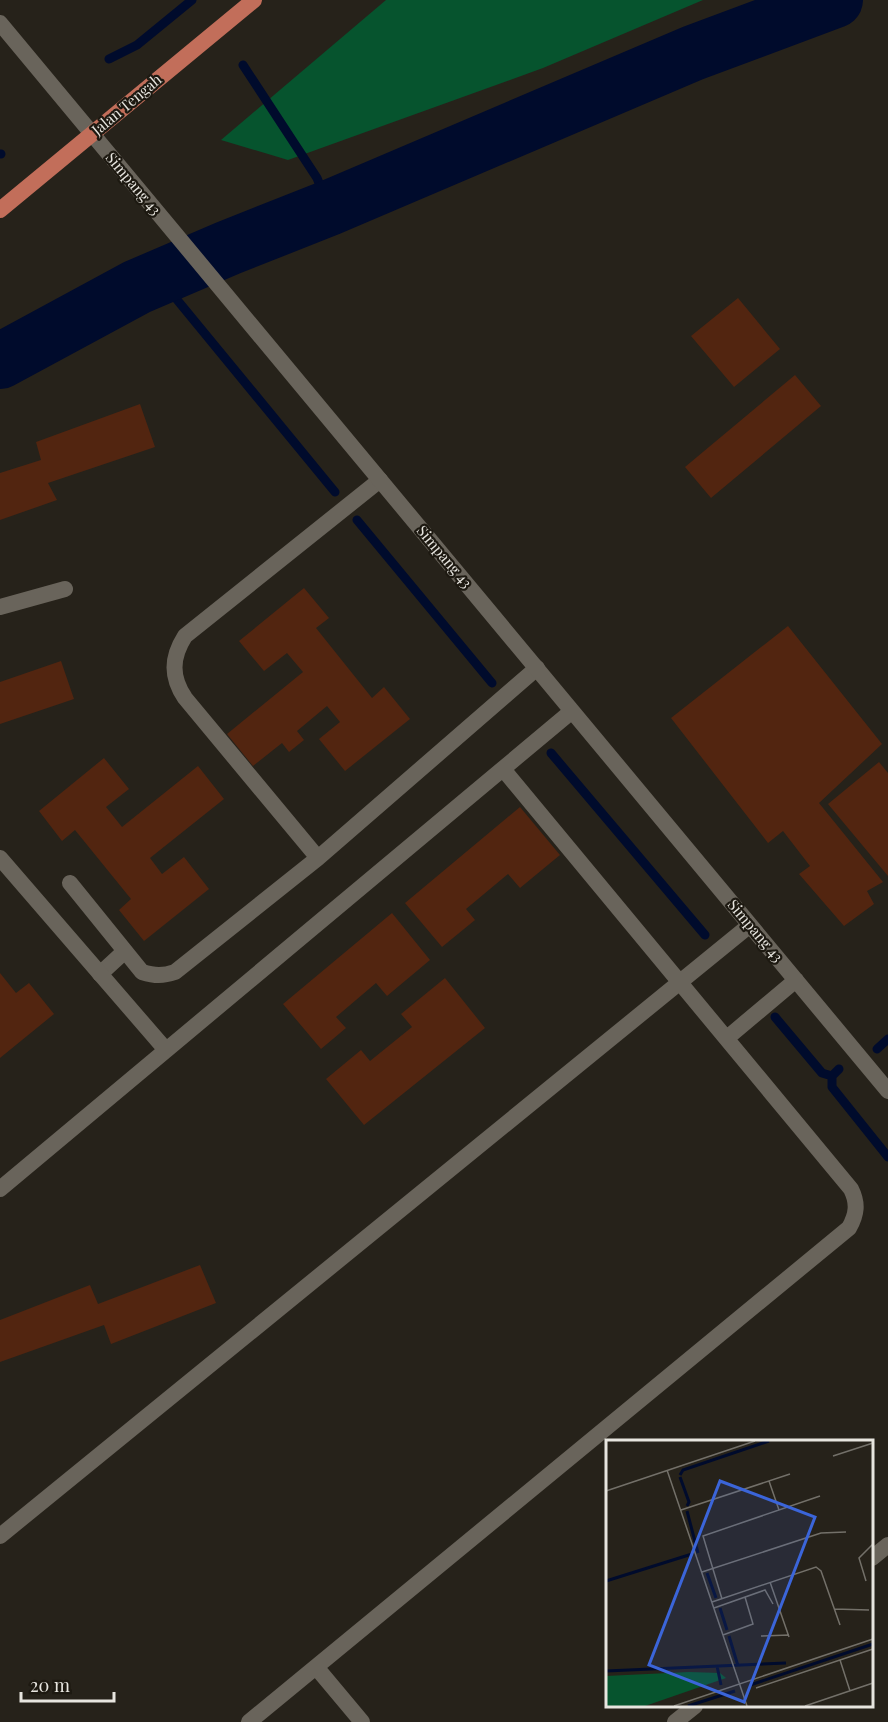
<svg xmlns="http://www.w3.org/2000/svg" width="888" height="1722" font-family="'Playfair Display',serif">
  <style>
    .green { fill: #06542e }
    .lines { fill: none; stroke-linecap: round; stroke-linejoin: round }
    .stream { stroke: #000b2c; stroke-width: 9 }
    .river { stroke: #000b2c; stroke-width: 56 }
    .building { fill: #522510 }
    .service { stroke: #69645b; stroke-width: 16 }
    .minor { stroke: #69645b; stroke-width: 16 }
    .primary { stroke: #c26e5a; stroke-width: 16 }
    .labels { text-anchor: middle; stroke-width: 4.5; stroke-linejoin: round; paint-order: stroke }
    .street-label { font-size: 15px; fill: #e7e5df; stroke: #1d1911 }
    .inset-river { fill: none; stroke: #000b2c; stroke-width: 3 }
    .inset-road { fill: none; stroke: #737069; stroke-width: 1.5 }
    .view { fill: #3b65d9; fill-opacity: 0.15; stroke: #3b65d9; stroke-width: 3 }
    .inset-edge { fill: none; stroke: #e7e5df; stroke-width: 3 }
  </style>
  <rect width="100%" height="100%" fill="#26221a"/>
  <!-- green -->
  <path class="green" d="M 386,0 L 703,0 L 543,68 L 288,160 L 221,140 Z"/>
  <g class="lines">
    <!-- stream -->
    <path class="stream" d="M 109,59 L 137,45 L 192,0
      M 243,65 L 317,178 L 329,208
      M 0,154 L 1,154
      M 162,276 L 169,290 L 335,492
      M 357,520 L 492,683
      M 551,753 L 705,935
      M 775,1017 L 822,1073 L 832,1076
      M 877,1049 L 888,1039
      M 839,1069 L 832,1076 L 832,1087 L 888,1157"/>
    <!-- river -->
    <path class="river" d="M 0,361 L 137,287 L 228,248 L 329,208 L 693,53 L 835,0"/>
  </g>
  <!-- building -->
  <path class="building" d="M 738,298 L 780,349 L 734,387 L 691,336 Z
    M 795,375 L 821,406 L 711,498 L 685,467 Z
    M 140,404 L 155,447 L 48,483 L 57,500 L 0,520 L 0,473 L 41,460 L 36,442 Z
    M 304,588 L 329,618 L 316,628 L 372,698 L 384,687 L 410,719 L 345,771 L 319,739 L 340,722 L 327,706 L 297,731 L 304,740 L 289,752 L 282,743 L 253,766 L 227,734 L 303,672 L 287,653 L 264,671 L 239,641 Z
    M 788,626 L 882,744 L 819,803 L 883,882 L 867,891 L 874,904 L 844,926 L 799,874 L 810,866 L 783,831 L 768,843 L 671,718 Z
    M 61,661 L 74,699 L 0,724 L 0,682 Z
    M 104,758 L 129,789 L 106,807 L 122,827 L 198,766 L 224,799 L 150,858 L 162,874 L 184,857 L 209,889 L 144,941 L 119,910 L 131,899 L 75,830 L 62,841 L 39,811 Z
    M 879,762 L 888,773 L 888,876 L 828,804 Z
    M 520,807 L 560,855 L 520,888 L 508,874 L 466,909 L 475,920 L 442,947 L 405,903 Z
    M 392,913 L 430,960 L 387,996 L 376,983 L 336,1017 L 346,1028 L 321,1049 L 283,1004 Z
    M 0,973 L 16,993 L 29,983 L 54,1014 L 0,1058 Z
    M 445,978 L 485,1028 L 364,1125 L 326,1079 L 361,1050 L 370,1061 L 412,1027 L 401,1014 Z
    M 200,1265 L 216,1303 L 111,1344 L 104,1325 L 0,1362 L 0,1320 L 90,1285 L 98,1304 Z"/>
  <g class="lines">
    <!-- service -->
    <path class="service" d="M 318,858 L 185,698 C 171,677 171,658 185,636 L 380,480
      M 70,883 L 142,972 C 155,976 163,976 175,972 L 318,858 L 537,668
      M 100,974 L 125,951"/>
    <!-- minor -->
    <path class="minor" d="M 0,23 L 888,1091
      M 0,607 L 65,589
      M 0,858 L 166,1050
      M 727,1038 L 796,980
      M 0,1189 L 572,711
      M 0,1536 L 750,925
      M 872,1558 L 888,1545
      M 316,1667 L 362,1722
      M 249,1722 L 849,1228 C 857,1214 858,1203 851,1189 L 503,769
      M 675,1722 L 695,1706"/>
    <!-- primary -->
    <path class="primary" d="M 0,210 L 254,0"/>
  </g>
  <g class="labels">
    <!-- street labels -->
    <g class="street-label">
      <text transform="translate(127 105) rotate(-40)" y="5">Jalan Tengah</text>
      <text transform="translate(133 184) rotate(50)" y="5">Simpang 43</text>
      <text transform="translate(444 557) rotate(50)" y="5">Simpang 43</text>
      <text transform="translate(755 931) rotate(50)" y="5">Simpang 43</text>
    </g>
  </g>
  <!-- overview -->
  <g transform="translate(606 1440)">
    <rect width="267" height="267" fill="#26221a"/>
    <path d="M 83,232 L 114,233 L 120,238 L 39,266 L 0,266 L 0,236 Z" fill="#06542e"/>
    <path class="inset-river" d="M 74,35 L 77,30 L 163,1M 74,37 L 83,62 L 81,66M 81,71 L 92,113M 101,133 L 110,158M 0,141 L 86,114M 114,168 L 121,190M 123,196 L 132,226M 111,226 L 115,245M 0,231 L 180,223M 144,245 L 267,204M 82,266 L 129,251"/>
    <path class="inset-road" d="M 227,16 L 267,3M 61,30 L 141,266M 163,41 L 173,70M 0,51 L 149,1M 75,70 L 184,34M 96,132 L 215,93 L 240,92M 260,141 L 253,118 L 267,104M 164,142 L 183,197M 116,159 L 97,96 L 214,56M 106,162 L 210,127 L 215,131 L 234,185M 108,168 L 159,150 L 167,164M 228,169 L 263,170M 117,195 L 147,184 L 139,157M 155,196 L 183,195M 234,220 L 244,251M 150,248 L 267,209M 68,266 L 267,199M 199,266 L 267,243"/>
    <path class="view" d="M 114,41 L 209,77 L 138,262 L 43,225 Z"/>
    <rect width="267" height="267" class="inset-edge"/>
  </g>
  <!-- scale -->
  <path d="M21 1692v9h93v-9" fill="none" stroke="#e7e5df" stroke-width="3"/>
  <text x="30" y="1692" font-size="18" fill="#e7e5df" stroke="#1d1911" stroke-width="4.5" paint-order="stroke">20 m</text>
</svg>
